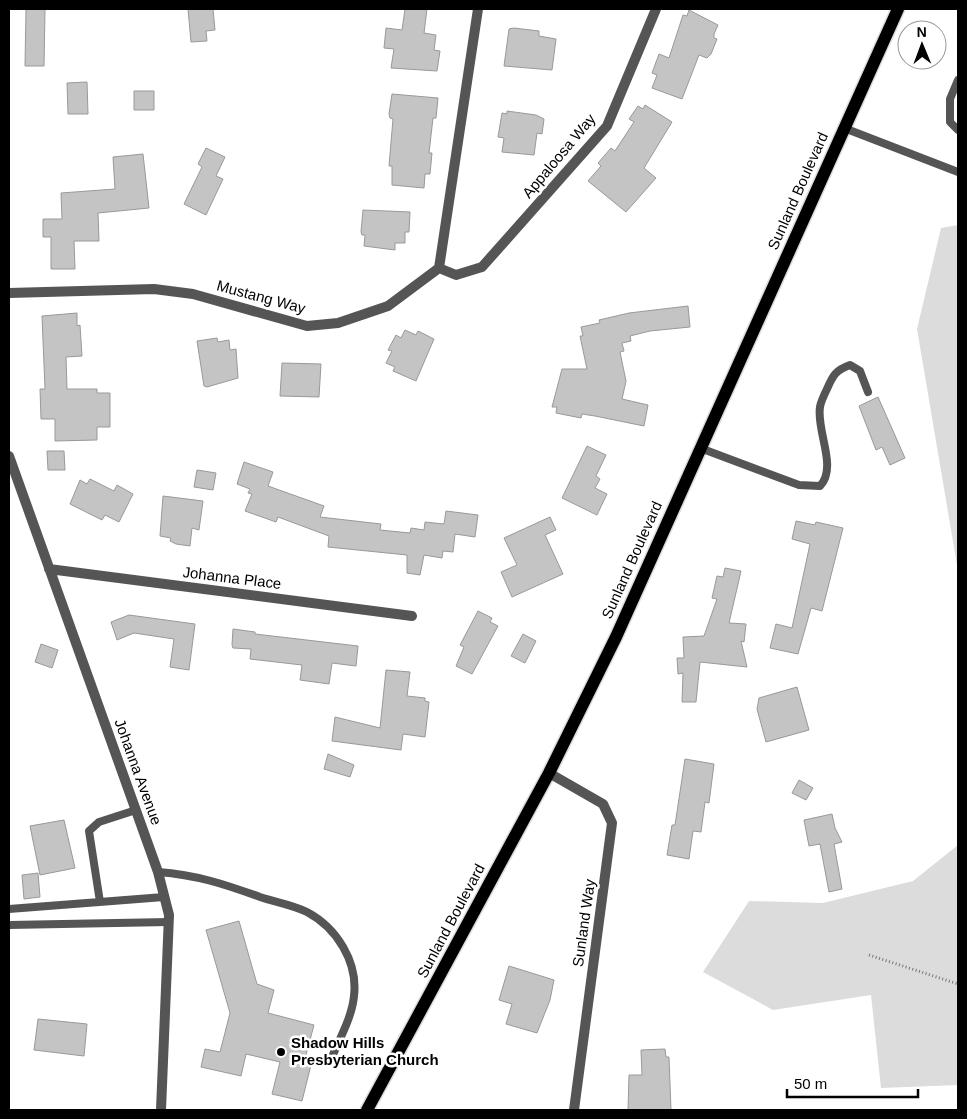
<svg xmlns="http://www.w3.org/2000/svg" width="967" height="1119" font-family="Arial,sans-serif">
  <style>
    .green { fill: #dcdcdc }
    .building { fill: #c4c4c4; stroke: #999 }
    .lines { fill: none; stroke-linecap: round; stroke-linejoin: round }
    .primary-casing { stroke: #dbdbdb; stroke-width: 15 }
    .path { stroke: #777; stroke-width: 3; stroke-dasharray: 1 2.5; stroke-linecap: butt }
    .service { stroke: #555; stroke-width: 8 }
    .minor { stroke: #555; stroke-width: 10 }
    .primary { stroke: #000; stroke-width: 12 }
    .poi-dot { fill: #000; stroke: #fff; stroke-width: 2 }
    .labels { text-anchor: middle; stroke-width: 5; stroke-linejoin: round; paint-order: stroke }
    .street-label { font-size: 15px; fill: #000; stroke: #fff }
    .poi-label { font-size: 15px; font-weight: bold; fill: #000; stroke: #fff; text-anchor: start }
  </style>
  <rect width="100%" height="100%" fill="#fff"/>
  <!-- green -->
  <path class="green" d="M 958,225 L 958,571 L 917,329 L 941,228 Z
    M 958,845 L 958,1085 L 881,1088 L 871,995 L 773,1010 L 703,972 L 749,901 L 823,903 L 913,881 Z"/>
  <!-- building -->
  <path class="building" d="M 26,9 L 45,9 L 44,66 L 25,66 Z
    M 188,9 L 213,9 L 215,30 L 206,31 L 207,41 L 191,42 Z
    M 405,9 L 427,9 L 424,33 L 436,35 L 434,50 L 440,51 L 437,71 L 391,68 L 394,49 L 384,48 L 386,28 L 402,30 Z
    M 689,10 L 718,25 L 714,34 L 714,38 L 717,39 L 711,54 L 707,58 L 699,55 L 682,99 L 652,88 L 657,75 L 652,73 L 659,54 L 669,58 L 683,15 L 687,16 Z
    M 514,28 L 539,31 L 539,36 L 556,39 L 552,70 L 504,66 L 509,29 Z
    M 87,82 L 88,114 L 68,114 L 67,83 Z
    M 134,91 L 154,91 L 154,110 L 134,110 Z
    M 392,94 L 438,98 L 436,118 L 433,118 L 429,153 L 432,153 L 430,174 L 425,174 L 424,188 L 392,185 L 392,166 L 389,166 L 393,119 L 390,118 L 389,114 Z
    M 645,105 L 672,122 L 644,168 L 656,178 L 626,212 L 588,181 L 601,166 L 598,163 L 611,148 L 615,151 L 634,122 L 629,119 L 638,106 L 643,109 Z
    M 507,111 L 536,115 L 544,119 L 542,134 L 537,133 L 534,155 L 502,152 L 504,138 L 498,137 L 502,113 L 507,114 Z
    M 206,148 L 225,157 L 216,176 L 223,179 L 206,215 L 184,204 L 202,167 L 198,164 Z
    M 143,154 L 149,208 L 98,213 L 99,241 L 74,241 L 75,269 L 51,269 L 51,237 L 43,237 L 43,219 L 62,219 L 61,193 L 115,189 L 113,157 Z
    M 363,210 L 410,212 L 409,232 L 405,232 L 405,243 L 395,243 L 395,250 L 364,246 L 365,235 L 362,235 L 361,232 Z
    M 688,306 L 690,327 L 650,331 L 630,336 L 631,341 L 622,343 L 624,351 L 620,352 L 626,381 L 622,399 L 648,405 L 644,426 L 595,416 L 582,414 L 581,418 L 556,413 L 557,407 L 552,407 L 562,369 L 587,369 L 580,336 L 583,336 L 581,327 L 600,323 L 599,320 L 629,313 Z
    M 77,313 L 77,326 L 80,325 L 82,356 L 66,357 L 67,389 L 97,389 L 97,393 L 110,393 L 110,427 L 97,427 L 97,440 L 55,441 L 55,419 L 41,419 L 40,389 L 45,389 L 42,316 Z
    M 405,330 L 416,335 L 418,331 L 434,339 L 416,381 L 393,371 L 395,367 L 386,363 L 392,351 L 388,350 L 396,335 L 401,338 Z
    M 217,338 L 218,342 L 229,340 L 230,350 L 236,349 L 238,378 L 207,387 L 204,386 L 197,341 Z
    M 282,363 L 321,364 L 319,397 L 280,396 Z
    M 878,397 L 905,458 L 890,465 L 882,447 L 876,450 L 859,406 Z
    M 587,446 L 606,455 L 596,476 L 600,479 L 595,488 L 607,494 L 597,515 L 562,498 Z
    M 47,451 L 64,451 L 65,470 L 48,470 Z
    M 244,462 L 273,472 L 268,486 L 324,506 L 320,517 L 381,524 L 380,530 L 410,533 L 411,528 L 424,530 L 425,522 L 444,524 L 446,511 L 478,515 L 475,537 L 455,534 L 453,552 L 443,551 L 442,558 L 424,555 L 420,575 L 407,573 L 407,555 L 328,547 L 329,536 L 278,517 L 276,522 L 245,511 L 252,494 L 248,493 L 250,489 L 237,484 Z
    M 197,470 L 216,473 L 213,490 L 194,487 Z
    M 90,479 L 114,491 L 117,485 L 133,494 L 119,522 L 105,515 L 102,520 L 70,504 L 80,480 L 87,484 Z
    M 163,496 L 203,501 L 199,530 L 192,528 L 190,546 L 176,544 L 170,541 L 171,538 L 160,536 Z
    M 550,517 L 556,530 L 545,535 L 563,574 L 512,597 L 501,572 L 517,565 L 504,538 Z
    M 796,521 L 815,525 L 816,522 L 843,528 L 822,611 L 811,608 L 798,654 L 770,648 L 776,624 L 792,628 L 810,544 L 792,539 Z
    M 725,568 L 741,571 L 729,623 L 746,624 L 744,642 L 741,641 L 747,667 L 700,662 L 696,702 L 682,702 L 683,673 L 678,674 L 677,658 L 684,658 L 683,637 L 704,636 L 717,599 L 712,598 L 717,576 L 723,577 Z
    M 478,611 L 492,618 L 490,622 L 498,626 L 472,674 L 456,666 L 464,647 L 460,645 Z
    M 129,615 L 195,624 L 189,670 L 170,667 L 174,639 L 134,633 L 117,640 L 111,622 Z
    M 233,629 L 255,632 L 255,634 L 358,646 L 356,666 L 332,663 L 329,684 L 300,680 L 302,665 L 250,659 L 251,649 L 233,648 L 232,645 Z
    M 523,634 L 536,641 L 525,663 L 511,656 Z
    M 41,644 L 58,650 L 52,668 L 35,662 Z
    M 386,670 L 410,672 L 407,696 L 425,698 L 425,701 L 429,702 L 425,737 L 403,734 L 401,750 L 332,741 L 335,717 L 380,728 Z
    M 797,687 L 809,730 L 766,742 L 757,709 L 759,698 Z
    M 328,754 L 354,765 L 350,777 L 324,769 Z
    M 685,759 L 714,764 L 709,803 L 705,802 L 701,832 L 693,831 L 689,859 L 667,855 L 672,825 L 675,825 Z
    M 799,780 L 813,788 L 806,800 L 792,793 Z
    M 832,814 L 835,828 L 842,842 L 834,844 L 842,889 L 829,892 L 820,844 L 809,846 L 804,820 Z
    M 64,820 L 75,868 L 40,875 L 30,826 Z
    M 38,873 L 40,897 L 24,899 L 22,875 Z
    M 239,921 L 257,984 L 274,990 L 268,1013 L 314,1025 L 306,1055 L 313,1057 L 302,1101 L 272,1094 L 280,1062 L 246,1054 L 241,1076 L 201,1067 L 205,1049 L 220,1052 L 230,1013 L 206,930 Z
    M 509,966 L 554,980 L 550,1000 L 537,1033 L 506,1024 L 512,1004 L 499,1000 Z
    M 38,1019 L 87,1024 L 84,1056 L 34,1050 Z
    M 665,1049 L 666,1057 L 669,1057 L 671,1110 L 628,1110 L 629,1075 L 642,1075 L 641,1050 Z"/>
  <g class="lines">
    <defs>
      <path id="primary" d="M 367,1110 L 549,773 L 616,637 L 898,9"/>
    </defs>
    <!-- primary casing -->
    <use href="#primary" class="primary-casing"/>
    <!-- path -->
    <path class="path" d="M 869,955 L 958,984"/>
    <!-- service -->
    <path class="service" d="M 958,80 L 950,99 L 950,122 L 958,130
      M 844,128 L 958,172
      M 700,448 L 799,485 L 820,486 C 838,467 816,431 820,407 C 821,401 824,395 827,389 C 833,375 836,370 850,365 L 860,371 L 868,392
      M 158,872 C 197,875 224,884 260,897 C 275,902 293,905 307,912 C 337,928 358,962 354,996 C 352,1017 340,1038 332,1057
      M 100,902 L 89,831 L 99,822 L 136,810
      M 9,909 L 164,897
      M 9,925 L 169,922"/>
    <!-- minor -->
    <path class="minor" d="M 439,268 L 456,275 L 482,267 L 607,126 L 656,9
      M 9,293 L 154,289 L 193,294 L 307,326 L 338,323 L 388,306 L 439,268 L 478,9
      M 9,456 L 158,872 L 169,915 L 161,1110
      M 49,569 L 412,616
      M 549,773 L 603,804 L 612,823 L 574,1110"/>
    <!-- primary -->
    <use href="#primary" class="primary"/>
  </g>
  <!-- markers -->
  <circle class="poi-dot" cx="281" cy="1052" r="5"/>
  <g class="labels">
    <!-- street labels -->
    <g class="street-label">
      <text transform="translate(559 156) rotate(-50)" y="5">Appaloosa Way</text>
      <text transform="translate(798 191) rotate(-66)" y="5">Sunland Boulevard</text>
      <text transform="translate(261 297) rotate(15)" y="5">Mustang Way</text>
      <text transform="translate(632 560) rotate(-66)" y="5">Sunland Boulevard</text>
      <text transform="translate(232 578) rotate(7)" y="5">Johanna Place</text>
      <text transform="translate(138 772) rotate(70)" y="5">Johanna Avenue</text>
      <text transform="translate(451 921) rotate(-62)" y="5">Sunland Boulevard</text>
      <text transform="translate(584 923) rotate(-82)" y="5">Sunland Way</text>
    </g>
    <!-- poi labels -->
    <g class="poi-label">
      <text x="291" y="1048">Shadow Hills<tspan x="291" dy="17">Presbyterian Church</tspan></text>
    </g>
  </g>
  <!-- border -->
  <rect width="967" height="1119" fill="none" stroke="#000000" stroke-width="20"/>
  <!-- north arrow -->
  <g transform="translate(922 45) rotate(359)"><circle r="24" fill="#ffffff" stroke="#999999"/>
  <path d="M0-4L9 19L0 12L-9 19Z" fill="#000000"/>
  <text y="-8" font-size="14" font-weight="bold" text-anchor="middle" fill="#000000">N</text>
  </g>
  <!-- scale -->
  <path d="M787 1089v8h131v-8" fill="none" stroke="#000000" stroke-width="2.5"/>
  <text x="794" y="1089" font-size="15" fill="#000000" stroke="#ffffff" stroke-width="4" paint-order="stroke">50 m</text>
</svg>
